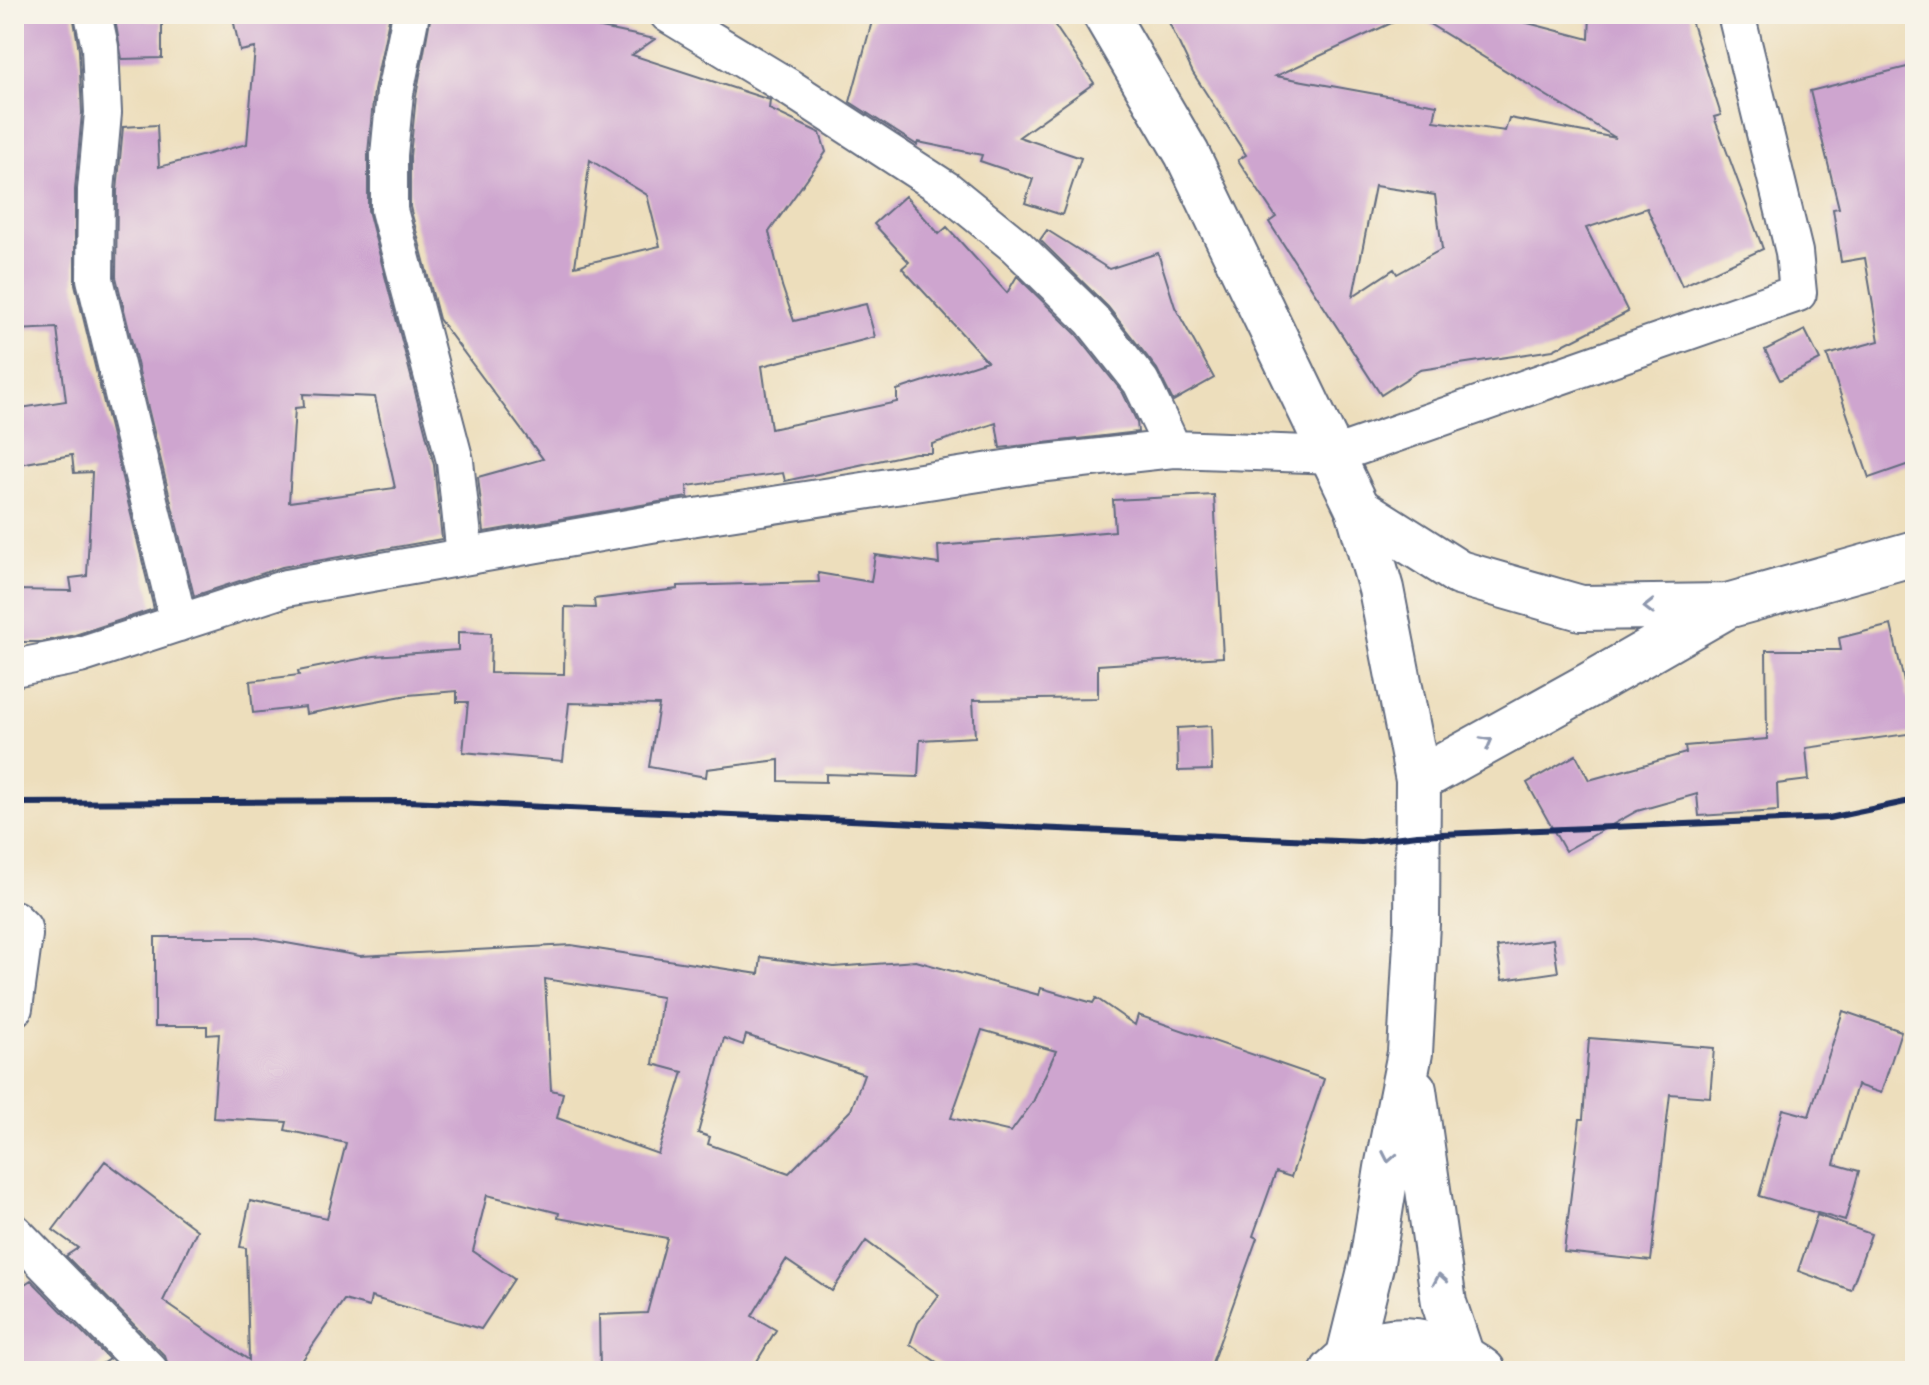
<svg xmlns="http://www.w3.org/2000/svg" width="1929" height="1385" font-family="'Gentium Book Plus',serif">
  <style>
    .building { fill: #cea5cf; fill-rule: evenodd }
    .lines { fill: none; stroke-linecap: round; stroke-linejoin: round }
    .street-casing { stroke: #646c7f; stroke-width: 40 }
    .secondary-casing { stroke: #646c7f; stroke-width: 48 }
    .primary-casing { stroke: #646c7f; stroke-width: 48 }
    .highway-casing { stroke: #646c7f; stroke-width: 48 }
    .street { stroke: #fff; stroke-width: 36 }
    .secondary { stroke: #fff; stroke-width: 44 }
    .primary { stroke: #fff; stroke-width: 44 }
    .highway { stroke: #fff; stroke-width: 44 }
    .rail { stroke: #1b2f5e; stroke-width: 6 }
    .oneway { stroke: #8d97ae }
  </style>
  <rect width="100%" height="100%" fill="#f7f3e8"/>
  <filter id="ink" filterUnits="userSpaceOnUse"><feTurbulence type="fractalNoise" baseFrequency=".0125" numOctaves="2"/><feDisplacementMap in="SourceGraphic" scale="16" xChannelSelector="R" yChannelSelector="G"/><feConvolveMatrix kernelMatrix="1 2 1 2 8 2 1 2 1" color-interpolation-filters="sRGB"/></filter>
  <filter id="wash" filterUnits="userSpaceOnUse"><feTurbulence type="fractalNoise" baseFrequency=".006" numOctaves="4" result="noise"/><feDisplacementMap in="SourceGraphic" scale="32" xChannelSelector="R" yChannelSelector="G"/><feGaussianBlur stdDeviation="1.8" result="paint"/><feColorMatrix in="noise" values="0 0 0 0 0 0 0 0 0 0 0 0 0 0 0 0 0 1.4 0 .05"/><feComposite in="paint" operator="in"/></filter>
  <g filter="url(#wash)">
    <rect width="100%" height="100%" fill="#eddebc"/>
    <g id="blocks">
      <!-- building -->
      <path class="building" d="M 14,14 L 73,14 L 79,50 L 82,113 L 75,190 L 75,284 L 154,609 L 75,635 L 40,642 L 14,642 L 14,590 L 72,591 L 70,578 L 87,576 L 92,472 L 74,473 L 72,455 L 14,465 L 14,409 L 66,401 L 57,328 L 16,330 L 14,272 Z
        M 114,14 L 148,14 L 147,21 L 162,21 L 162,58 L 122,59 Z
        M 232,14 L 390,14 L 374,91 L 368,153 L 368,210 L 434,465 L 442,539 L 282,567 L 194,596 L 116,277 L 117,191 L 123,127 L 157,125 L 159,167 L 247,144 L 255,48 L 240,51 ZM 303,394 L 375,397 L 395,488 L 289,502 L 295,408 L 304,407 Z
        M 431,14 L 568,14 L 582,24 L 655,39 L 632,55 L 770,100 L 769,109 L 820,133 L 826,152 L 769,232 L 782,286 L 794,321 L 866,304 L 875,337 L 762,366 L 771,429 L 897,402 L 897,390 L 987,361 L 902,268 L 909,262 L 874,224 L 905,196 L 939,234 L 947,227 L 1007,293 L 1017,276 L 1076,334 L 1123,393 L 1137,422 L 1138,432 L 1000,448 L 996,423 L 932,444 L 932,453 L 915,453 L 785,481 L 783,473 L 687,486 L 688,497 L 484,532 L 478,477 L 543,459 L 439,319 L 410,207 L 410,156 L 416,96 ZM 590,160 L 647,195 L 660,246 L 575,266 Z
        M 874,14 L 1047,14 L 1094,83 L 1019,137 L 1081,158 L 1062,215 L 1025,203 L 1033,179 L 980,161 L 982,155 L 918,142 L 917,145 L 850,102 Z
        M 1165,14 L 1411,14 L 1276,76 L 1437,105 L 1434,121 L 1505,131 L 1509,118 L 1616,138 L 1413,14 L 1512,14 L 1524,22 L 1589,39 L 1590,14 L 1689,14 L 1721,115 L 1714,117 L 1763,249 L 1682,286 L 1647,208 L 1586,228 L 1628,312 L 1553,350 L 1420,370 L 1381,395 L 1269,222 L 1276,217 L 1238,160 L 1246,155 L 1193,73 ZM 1375,186 L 1435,195 L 1442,249 L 1397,274 L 1394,269 L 1353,296 Z
        M 1915,65 L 1915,462 L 1869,478 L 1827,355 L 1879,341 L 1865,258 L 1841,262 L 1833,209 L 1839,208 L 1810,91 Z
        M 1047,230 L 1109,269 L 1158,253 L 1175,307 L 1214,378 L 1173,401 L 1157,369 L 1108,307 L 1040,240 Z
        M 1805,330 L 1820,360 L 1780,380 L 1765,350 Z
        M 1214,495 L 1223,657 L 1098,665 L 1098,698 L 973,700 L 975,737 L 920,740 L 918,777 L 826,774 L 826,782 L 779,781 L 779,760 L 707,769 L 706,777 L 649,767 L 659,705 L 569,703 L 563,761 L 463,752 L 468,702 L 457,702 L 457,691 L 408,695 L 306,714 L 305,707 L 253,713 L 250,681 L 299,675 L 298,671 L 374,656 L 458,650 L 458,632 L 491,633 L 490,673 L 564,674 L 565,607 L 595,608 L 594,599 L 678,589 L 678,586 L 819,582 L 818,573 L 871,582 L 875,555 L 939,564 L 938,546 L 1115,531 L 1113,500 Z
        M 1891,625 L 1908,699 L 1915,698 L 1915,733 L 1806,748 L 1809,780 L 1777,784 L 1778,811 L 1699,816 L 1697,794 L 1637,811 L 1565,851 L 1527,783 L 1576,755 L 1589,780 L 1686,753 L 1685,746 L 1767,739 L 1766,650 L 1841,650 L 1839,638 Z
        M 1211,726 L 1212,770 L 1178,771 L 1177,728 Z
        M 155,937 L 252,937 L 360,956 L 571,945 L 759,974 L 761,957 L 834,967 L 916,961 L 1039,995 L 1041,988 L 1093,1003 L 1096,998 L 1135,1025 L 1138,1015 L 1324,1079 L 1291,1177 L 1276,1172 L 1253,1236 L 1257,1238 L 1209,1371 L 950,1371 L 910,1344 L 918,1323 L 939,1295 L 866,1241 L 832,1291 L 786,1260 L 752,1316 L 776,1330 L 751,1371 L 600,1371 L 599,1315 L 647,1313 L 667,1238 L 558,1218 L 559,1213 L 487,1195 L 473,1251 L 514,1279 L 481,1329 L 371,1297 L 369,1307 L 344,1300 L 295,1371 L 170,1371 L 165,1356 L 66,1256 L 78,1248 L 53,1230 L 105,1161 L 197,1230 L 163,1301 L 249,1360 L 246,1248 L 240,1247 L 250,1201 L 327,1218 L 346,1143 L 285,1130 L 287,1122 L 213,1118 L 219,1034 L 207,1035 L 207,1026 L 155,1026 ZM 545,979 L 662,997 L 653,1064 L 683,1072 L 658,1154 L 557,1118 L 563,1093 L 551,1090 ZM 982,1030 L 1056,1051 L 1033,1102 L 1011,1132 L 951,1118 ZM 746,1035 L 864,1074 L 851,1110 L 789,1173 L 708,1144 L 710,1137 L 698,1133 L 724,1038 L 743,1045 Z
        M 1553,939 L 1558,972 L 1502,980 L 1497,947 Z
        M 1843,1011 L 1901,1031 L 1881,1093 L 1857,1085 L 1834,1164 L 1859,1171 L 1845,1221 L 1759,1196 L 1783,1109 L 1809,1116 Z
        M 1589,1038 L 1714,1048 L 1710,1097 L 1670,1094 L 1651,1261 L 1564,1252 L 1580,1119 L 1583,1119 Z
        M 1817,1215 L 1871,1234 L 1851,1290 L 1798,1271 Z
        M 31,1280 L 109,1359 L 91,1371 L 14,1371 L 14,1291 Z"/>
    </g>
  </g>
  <g filter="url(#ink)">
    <use href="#blocks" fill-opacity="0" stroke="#646c7f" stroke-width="2"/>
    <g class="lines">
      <defs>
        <path id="street" d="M 93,14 L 100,47 L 103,113 L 96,190 L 95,279 L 179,623
          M 411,14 L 395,93 L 389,155 L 389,210 L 455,461 L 465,556
          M 668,14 L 790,88 L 947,190 L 1016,246 L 1092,320 L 1141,382 L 1173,449
          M 14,668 L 80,655 L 286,588 L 651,524 L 1037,464 L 1173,449 L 1334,455 L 1798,293 L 1794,252 L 1736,14
          M 14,919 L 23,928 L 24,935 L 14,1008
          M 14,1232 L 150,1371"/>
        <path id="secondary" d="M 1105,14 L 1187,154 L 1358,509 L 1381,589 L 1418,780"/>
        <path id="primary" d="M 1358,509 L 1459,573 L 1581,608 L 1725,606
          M 1414,1090 L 1444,1303 L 1461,1354
          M 1349,1355 L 1372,1262 L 1387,1168 L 1410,1053 L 1417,924 L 1418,780 L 1586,687 L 1727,606 L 1915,553"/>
        <path id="highway" d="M 1333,1371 C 1379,1325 1435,1335 1483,1371"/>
      </defs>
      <!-- street casing -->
      <use href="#street" class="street-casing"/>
      <!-- secondary casing -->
      <use href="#secondary" class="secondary-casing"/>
      <!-- primary casing -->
      <use href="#primary" class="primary-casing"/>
      <!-- highway casing -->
      <use href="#highway" class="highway-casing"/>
      <!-- street -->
      <use href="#street" class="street"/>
      <!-- secondary -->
      <use href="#secondary" class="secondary"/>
      <!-- primary -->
      <use href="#primary" class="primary"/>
      <!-- highway -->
      <use href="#highway" class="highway"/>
      <!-- rail -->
      <path class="rail" d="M 14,803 L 408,801 L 1361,842 L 1417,835 L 1829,818 L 1915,800"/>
    </g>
    <!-- one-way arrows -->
    <defs><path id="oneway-chevron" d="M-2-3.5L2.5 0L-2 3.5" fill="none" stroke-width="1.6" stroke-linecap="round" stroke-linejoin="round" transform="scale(2)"/></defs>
    <g class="oneway">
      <use href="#oneway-chevron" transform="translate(1649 607) rotate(179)"/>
      <use href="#oneway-chevron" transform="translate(1487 742) rotate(-29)"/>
      <use href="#oneway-chevron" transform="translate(1389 1157) rotate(101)"/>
      <use href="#oneway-chevron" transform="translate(1440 1279) rotate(-100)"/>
    </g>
  </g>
  <!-- margin -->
  <rect width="1929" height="1385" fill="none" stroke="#f7f3e8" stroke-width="48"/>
</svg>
